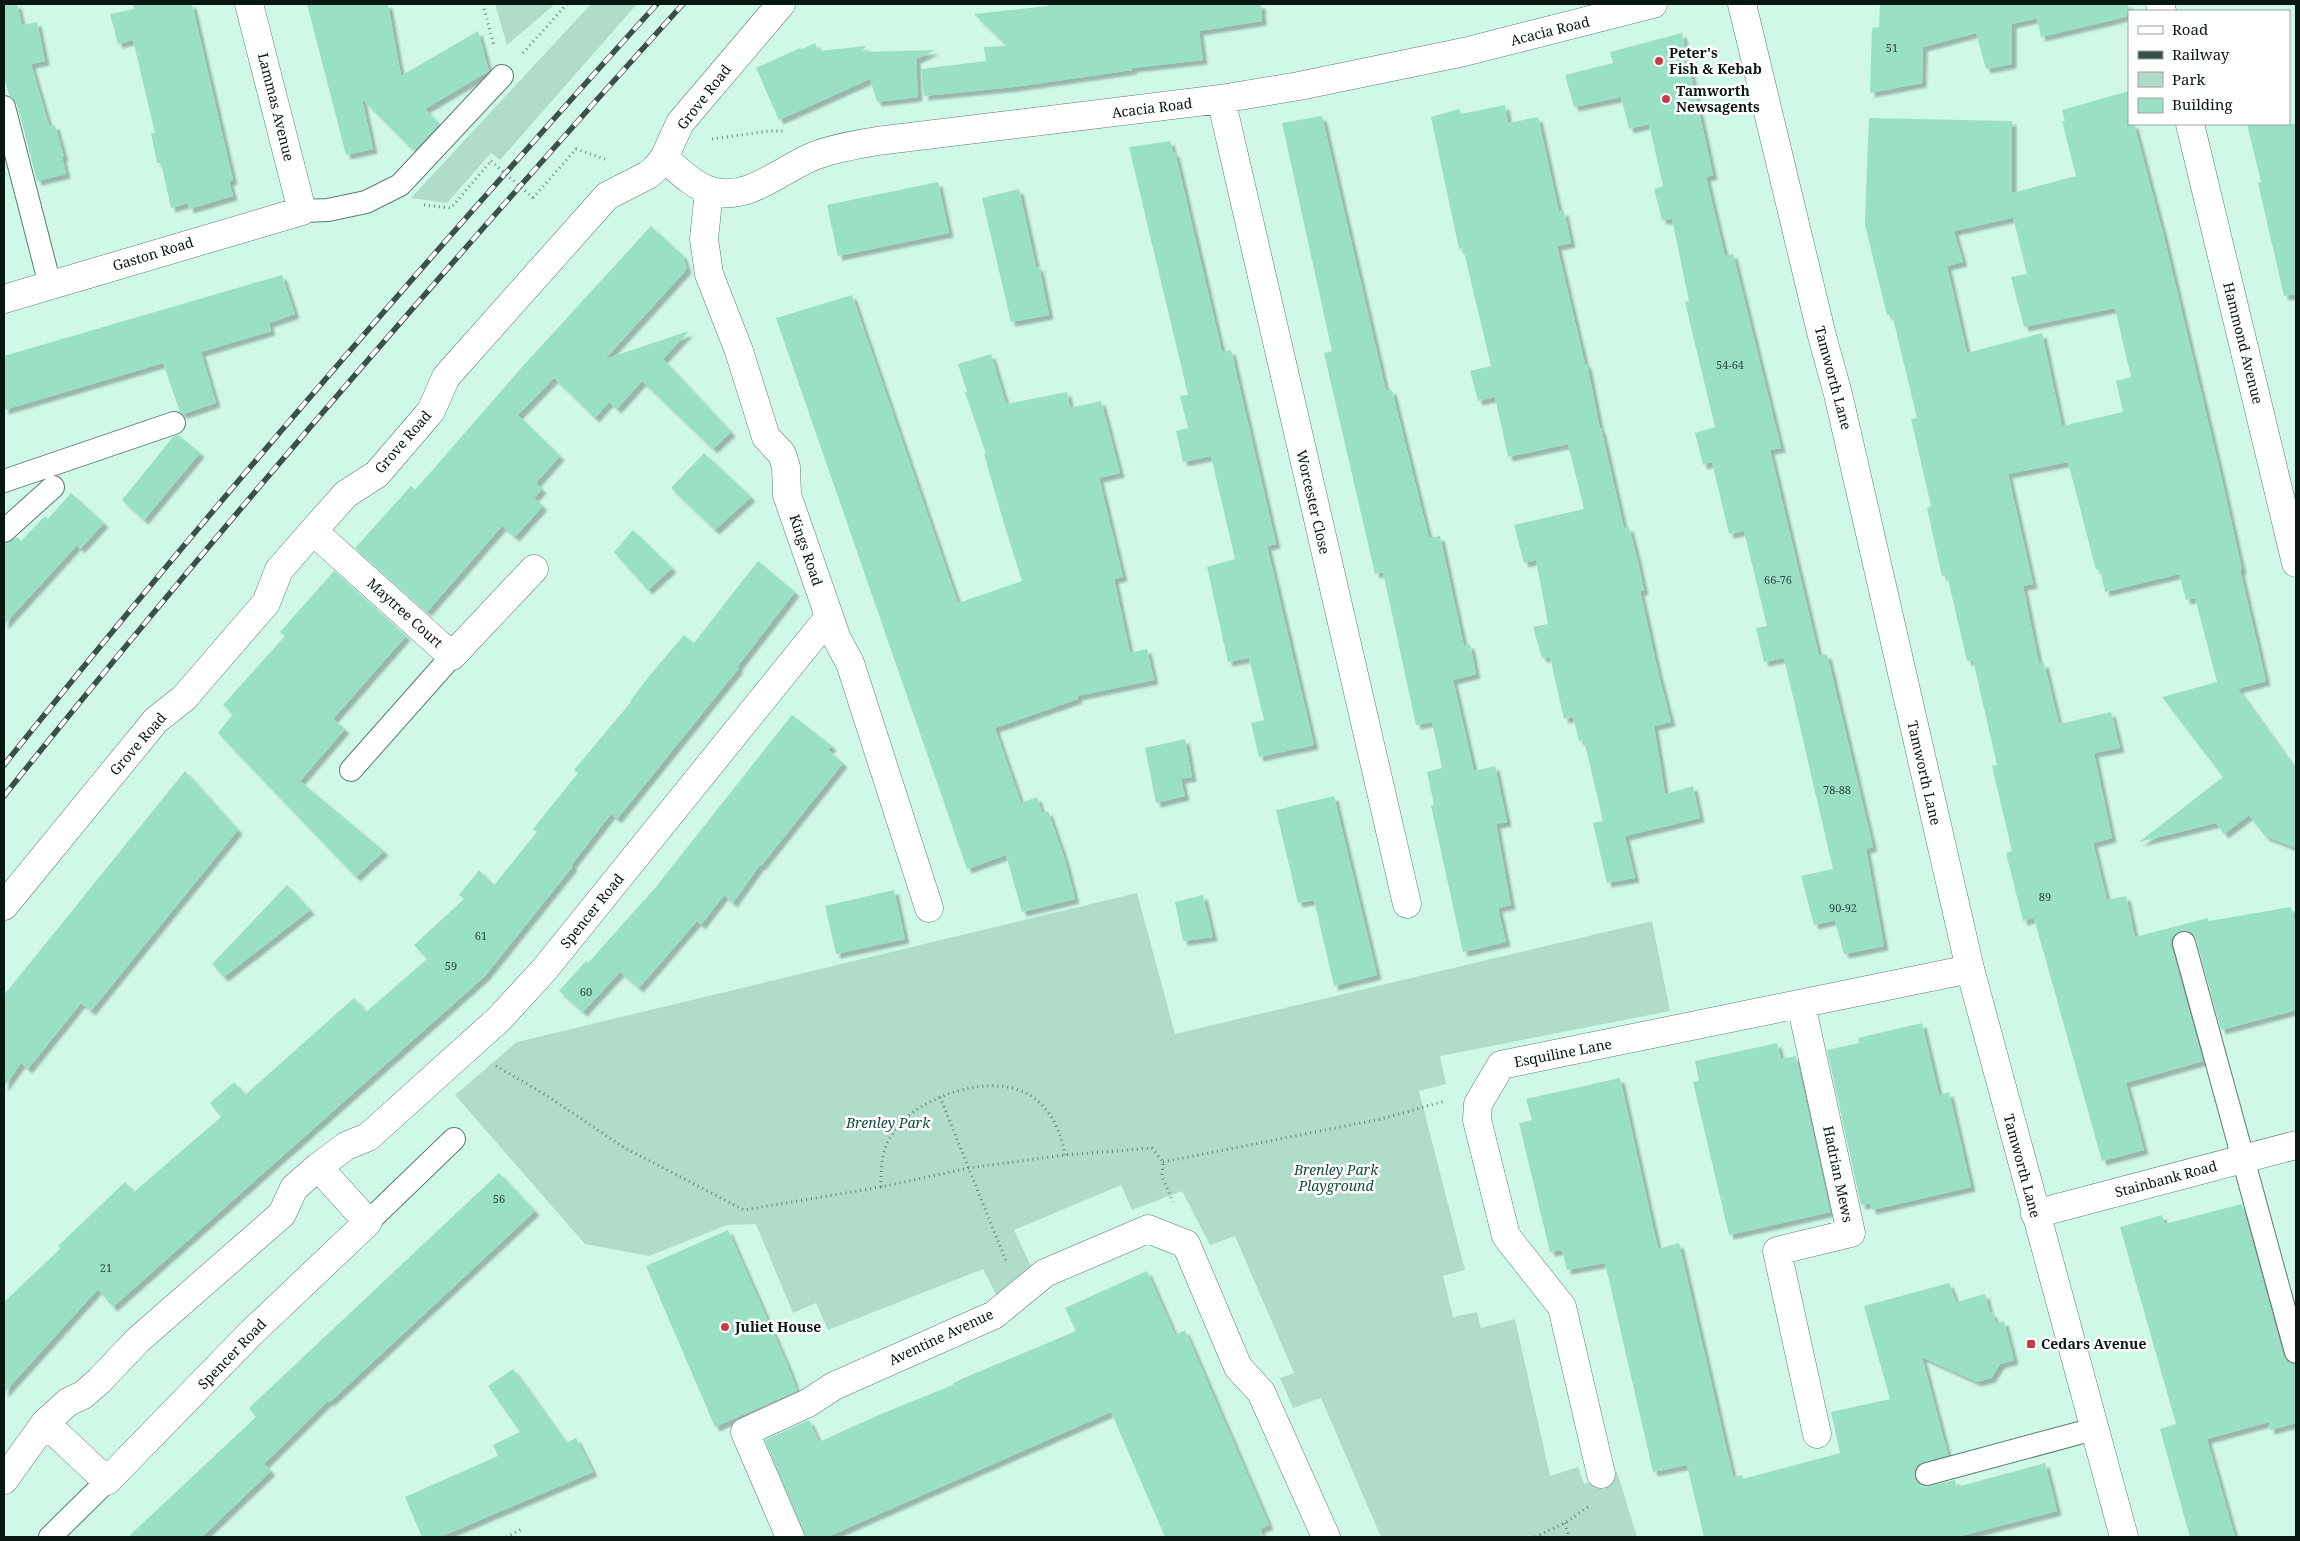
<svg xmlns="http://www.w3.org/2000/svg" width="2300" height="1541" font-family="'Noto Serif',serif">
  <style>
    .green { fill: #b0dcca }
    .building { fill: #99e0c5; fill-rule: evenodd; filter: url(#shadow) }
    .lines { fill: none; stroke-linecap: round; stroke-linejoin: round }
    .service-casing { stroke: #597e70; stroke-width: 24 }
    .minor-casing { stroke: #597e70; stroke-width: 29 }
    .tertiary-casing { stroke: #597e70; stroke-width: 29 }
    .path { stroke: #6a867b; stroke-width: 3; stroke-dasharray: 1 4; stroke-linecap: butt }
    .service { stroke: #fff; stroke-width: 22 }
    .minor { stroke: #fff; stroke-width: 28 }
    .tertiary { stroke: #fff; stroke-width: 28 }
    .rail-casing { stroke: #3a5048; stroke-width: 5.5 }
    .rail { stroke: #fff; stroke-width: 4; stroke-dasharray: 11; stroke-linecap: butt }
    .path-bridge { stroke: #6a867b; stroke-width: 3; stroke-dasharray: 1 4; stroke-linecap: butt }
    .poi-dot { fill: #c9394a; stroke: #fff; stroke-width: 2 }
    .labels { text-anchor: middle; stroke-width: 5; stroke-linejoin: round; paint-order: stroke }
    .number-label { font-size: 11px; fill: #2c493f }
    .street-label { font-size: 14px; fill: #081712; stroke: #fff }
    .poi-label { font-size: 14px; font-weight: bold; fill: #081712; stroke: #fff; text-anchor: start }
    .park-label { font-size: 14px; font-style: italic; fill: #104b3a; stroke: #fff }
  </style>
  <defs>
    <filter id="shadow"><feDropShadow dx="4.5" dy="4.5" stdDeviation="1" flood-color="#0004"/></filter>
  </defs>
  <rect width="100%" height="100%" fill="#cff8e7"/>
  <!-- green -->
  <path class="green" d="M 495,4 L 555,4 L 507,45 Z
    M 591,4 L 637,4 L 500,160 L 491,153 L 447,203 L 411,198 Z
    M 1137,893 L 1175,1034 L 1652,921 L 1670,1011 L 1440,1056 L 1446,1084 L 1419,1091 L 1465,1270 L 1443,1276 L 1453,1317 L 1477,1312 L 1481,1328 L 1515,1319 L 1550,1476 L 1578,1467 L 1584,1484 L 1617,1472 L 1637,1537 L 1381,1537 L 1321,1398 L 1293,1408 L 1280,1378 L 1294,1373 L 1235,1236 L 1210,1245 L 1182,1191 L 1132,1210 L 1121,1185 L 1014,1230 L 1031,1266 L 997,1296 L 983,1269 L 828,1330 L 816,1303 L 793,1313 L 756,1224 L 727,1225 L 649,1256 L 585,1244 L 455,1095 L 517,1042 Z"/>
  <!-- building -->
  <path class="building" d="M 4,4 L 17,4 L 22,25 L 37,22 L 45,61 L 31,64 L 49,126 L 55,125 L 64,157 L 62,157 L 66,174 L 37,181 L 17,104 L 9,95 L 4,77 Z
    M 133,4 L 192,4 L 233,180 L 229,181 L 233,196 L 189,209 L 188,203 L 171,208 L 161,163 L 157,163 L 151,133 L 155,133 L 133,40 L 118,44 L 110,14 L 134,9 Z
    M 307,4 L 388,4 L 401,76 L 478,31 L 489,71 L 425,109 L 439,124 L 414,151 L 362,99 L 373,149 L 346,155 Z
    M 1048,4 L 1261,4 L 1262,21 L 1199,31 L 1203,60 L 1132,68 L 1132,70 L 1014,87 L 924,96 L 921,69 L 986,61 L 984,47 L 1007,46 L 974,14 L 1048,6 Z
    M 1880,4 L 2128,4 L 2129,11 L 2129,16 L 2041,37 L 2037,18 L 2012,24 L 2012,64 L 1986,69 L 1976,33 L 1923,47 L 1922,83 L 1870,93 L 1872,28 L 1879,27 Z
    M 1682,33 L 1713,175 L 1706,177 L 1725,256 L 1733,254 L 1781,448 L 1770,450 L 1819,656 L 1827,654 L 1873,847 L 1866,849 L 1884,946 L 1844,954 L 1835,920 L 1814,925 L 1801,876 L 1833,869 L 1784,658 L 1764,662 L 1756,628 L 1767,626 L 1744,531 L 1729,534 L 1712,462 L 1703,465 L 1695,433 L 1715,427 L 1685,302 L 1689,301 L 1672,219 L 1662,220 L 1654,189 L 1663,186 L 1649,124 L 1629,129 L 1621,97 L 1574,107 L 1565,75 L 1613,63 L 1610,52 Z
    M 815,43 L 819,51 L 866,46 L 861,52 L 935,50 L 916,59 L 918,97 L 877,102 L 870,79 L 779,120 L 756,68 L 800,48 L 802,49 Z
    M 2129,91 L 2129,124 L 2134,124 L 2164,237 L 2222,480 L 2242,570 L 2240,570 L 2266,681 L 2238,689 L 2296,770 L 2296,848 L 2265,836 L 2249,815 L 2224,834 L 2216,823 L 2139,842 L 2223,777 L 2162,697 L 2217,682 L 2195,598 L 2186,600 L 2179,574 L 2105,592 L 2100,569 L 2096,570 L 2068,462 L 2008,474 L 2033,584 L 2023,586 L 2039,664 L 2044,663 L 2059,724 L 2111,712 L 2120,748 L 2094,753 L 2112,838 L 2093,843 L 2107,900 L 2126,896 L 2135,937 L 2208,918 L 2209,921 L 2291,907 L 2296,925 L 2296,1010 L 2221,1030 L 2196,939 L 2193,933 L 2187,930 L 2175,933 L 2171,939 L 2171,946 L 2203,1061 L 2126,1083 L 2144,1150 L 2102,1161 L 2034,918 L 2023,921 L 2006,853 L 2012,851 L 1992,766 L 1997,765 L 1973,660 L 1967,661 L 1947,575 L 1942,576 L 1927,508 L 1931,506 L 1911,419 L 1917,418 L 1892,314 L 1887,315 L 1865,225 L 1867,165 L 1869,118 L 2012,121 L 2012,193 L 2076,176 L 2062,121 L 2065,121 L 2062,110 ZM 2012,213 L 2027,274 L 2011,277 L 2024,327 L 2115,308 L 2131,377 L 2116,381 L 2123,412 L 2062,426 L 2042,333 L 1967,353 L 1947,266 L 1963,262 L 1954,231 L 2012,218 Z
    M 1505,105 L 1508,123 L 1538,117 L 1559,212 L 1564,211 L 1571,243 L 1557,246 L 1585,364 L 1587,364 L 1600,429 L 1601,428 L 1624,528 L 1629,527 L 1637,558 L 1644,590 L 1640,591 L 1658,672 L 1671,722 L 1654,726 L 1665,794 L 1693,786 L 1700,818 L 1625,836 L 1635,878 L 1607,883 L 1593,823 L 1603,821 L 1584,740 L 1579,741 L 1573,717 L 1564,719 L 1550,657 L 1542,658 L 1533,627 L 1548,624 L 1536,560 L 1524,563 L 1514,525 L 1584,509 L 1568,444 L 1508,457 L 1495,397 L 1478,401 L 1470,371 L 1491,366 L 1463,248 L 1459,249 L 1431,117 L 1459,109 L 1461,114 Z
    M 1322,116 L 1386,391 L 1392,390 L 1429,538 L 1440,536 L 1464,646 L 1470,644 L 1476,674 L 1453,680 L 1474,771 L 1495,766 L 1507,822 L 1496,824 L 1511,905 L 1498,908 L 1506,942 L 1463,952 L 1431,806 L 1434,805 L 1427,772 L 1442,768 L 1432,722 L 1416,725 L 1383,572 L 1375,574 L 1324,353 L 1332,351 L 1282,123 Z
    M 2247,124 L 2296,124 L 2296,294 L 2284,296 L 2258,183 L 2261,182 Z
    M 1170,141 L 1173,153 L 1175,152 L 1222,352 L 1231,350 L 1276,544 L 1267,546 L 1314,745 L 1259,757 L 1251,723 L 1264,720 L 1249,658 L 1228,662 L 1207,567 L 1235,559 L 1211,456 L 1183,462 L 1176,431 L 1188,428 L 1180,396 L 1188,395 L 1129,147 Z
    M 938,182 L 949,233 L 838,256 L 827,205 Z
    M 1019,189 L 1036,267 L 1039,267 L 1049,315 L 1011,322 L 982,198 Z
    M 651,226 L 683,256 L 687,269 L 605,359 L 689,331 L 663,359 L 731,432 L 713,449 L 642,381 L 617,409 L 609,402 L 595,418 L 554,378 L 518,415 L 560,456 L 536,483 L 542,489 L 534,498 L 543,506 L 515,537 L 502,526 L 427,612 L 355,548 L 411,486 L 415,490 L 523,366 Z
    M 282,275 L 295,314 L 269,323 L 271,331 L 201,352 L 216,403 L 183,414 L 180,412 L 163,363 L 4,410 L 4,356 Z
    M 852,295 L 958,603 L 1022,581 L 1002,517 L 984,454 L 986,454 L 965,392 L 967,392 L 958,364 L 991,354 L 1006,404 L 1067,392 L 1070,408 L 1101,401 L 1120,473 L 1099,478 L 1123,577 L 1114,579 L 1130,653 L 1147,649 L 1154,680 L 1077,696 L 1078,699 L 995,728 L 1021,803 L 1037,797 L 1042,813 L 1048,811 L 1065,860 L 1075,899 L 1022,912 L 1006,855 L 967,869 L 776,318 Z
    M 178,435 L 200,453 L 144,520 L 122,500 L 173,437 Z
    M 704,453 L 751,497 L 715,530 L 671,488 Z
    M 71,493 L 104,523 L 80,549 L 77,545 L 4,625 L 4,544 L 17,537 L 21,541 L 45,516 L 48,519 Z
    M 633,530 L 672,568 L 648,590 L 614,552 Z
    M 758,561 L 795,592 L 737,667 L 739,668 L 617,819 L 611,814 L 572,864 L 573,866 L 485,976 L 113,1307 L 98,1289 L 4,1393 L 4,1302 L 60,1249 L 58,1246 L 125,1182 L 134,1192 L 221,1117 L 210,1103 L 234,1082 L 245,1095 L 354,998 L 366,1012 L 427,959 L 414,945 L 464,899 L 459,895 L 479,870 L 494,885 L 537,832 L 533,829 L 578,773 L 574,770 L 631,702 L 630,701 L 650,675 L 684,635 L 694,643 Z
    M 334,571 L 406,636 L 333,719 L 345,729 L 300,781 L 384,851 L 356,877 L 218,733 L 233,714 L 223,705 L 285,636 L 280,632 Z
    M 792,715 L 832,746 L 828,750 L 843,763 L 761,866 L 760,865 L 733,903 L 724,895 L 701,925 L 697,921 L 639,988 L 620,972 L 583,1012 L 559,991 L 586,961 L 588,963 L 655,888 Z
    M 1185,739 L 1192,777 L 1181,779 L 1185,796 L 1156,803 L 1145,748 Z
    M 185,771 L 238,830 L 91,1011 L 81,1003 L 28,1069 L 21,1063 L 4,1087 L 4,995 Z
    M 1334,796 L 1377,975 L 1334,986 L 1314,900 L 1298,903 L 1276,810 Z
    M 287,885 L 310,910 L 224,977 L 212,964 Z
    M 894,890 L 905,939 L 836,954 L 825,906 Z
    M 1203,895 L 1213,937 L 1183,941 L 1175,902 Z
    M 1922,1023 L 1939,1095 L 1949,1092 L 1971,1187 L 1872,1210 L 1870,1203 L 1861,1205 L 1827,1050 L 1859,1043 L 1858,1038 Z
    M 1777,1043 L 1781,1059 L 1796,1056 L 1830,1212 L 1729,1235 L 1693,1082 L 1699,1081 L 1695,1061 Z
    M 1620,1078 L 1658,1249 L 1679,1243 L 1733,1477 L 1742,1475 L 1743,1479 L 1840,1453 L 1831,1412 L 1890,1399 L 1864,1306 L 1949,1283 L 1956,1302 L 1985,1294 L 1990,1313 L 1992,1312 L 1996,1323 L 2004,1321 L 2014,1360 L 2000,1364 L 1991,1378 L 1977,1382 L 1922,1357 L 1948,1455 L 1918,1464 L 1914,1470 L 1915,1478 L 1918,1484 L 1924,1487 L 1955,1480 L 1957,1487 L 2045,1463 L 2057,1511 L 1957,1537 L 1704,1537 L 1687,1465 L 1653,1472 L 1605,1263 L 1567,1270 L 1562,1250 L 1550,1252 L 1519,1123 L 1532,1120 L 1526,1099 Z
    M 499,1173 L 535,1211 L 330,1402 L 328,1401 L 264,1464 L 271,1471 L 202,1537 L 128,1537 L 256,1417 L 249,1408 Z
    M 2242,1204 L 2283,1355 L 2287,1362 L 2296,1365 L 2296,1423 L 2270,1430 L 2269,1422 L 2207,1439 L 2235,1537 L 2190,1537 L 2160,1429 L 2176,1424 L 2120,1227 L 2162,1215 L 2164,1224 Z
    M 728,1230 L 787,1364 L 797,1391 L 715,1427 L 646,1266 Z
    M 1147,1271 L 1175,1335 L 1185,1330 L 1269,1525 L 1260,1529 L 1264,1537 L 1165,1537 L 1111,1412 L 827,1537 L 805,1537 L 765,1440 L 809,1420 L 819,1442 L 881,1414 L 953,1385 L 953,1383 L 964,1378 L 1076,1331 L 1065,1308 Z
    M 513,1369 L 566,1443 L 576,1438 L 593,1472 L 440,1537 L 422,1537 L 405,1497 L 498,1456 L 493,1445 L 520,1432 L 488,1386 Z"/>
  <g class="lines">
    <defs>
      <path id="service" d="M 4,107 L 50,285
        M 302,211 L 328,210 L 366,202 L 400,185 L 502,76
        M 4,481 L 174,423
        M 4,531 L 53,487
        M 351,770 L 452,656
        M 2184,943 L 2296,1352
        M 368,1222 L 454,1139
        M 1927,1474 L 2094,1429
        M 50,1537 L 107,1481"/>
      <path id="minor" d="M 2160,4 L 2162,11
        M 1221,99 L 1407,904
        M 2190,124 L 2296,563
        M 664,158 C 677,169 694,186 711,191 C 749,202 781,169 814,156 C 834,148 855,145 877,141 L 1221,99 L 1299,86 L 1464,52 L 1653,4
        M 709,191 L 704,239 L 709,274 L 739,351 L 766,437 L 782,454 L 786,467 L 787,495 L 837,639 L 850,663 L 929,908
        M 4,299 L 302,211 L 249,4
        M 313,531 L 452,656 L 534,569
        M 4,906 L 156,720 L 184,698 L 266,603 L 279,570 L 313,531 L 346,494 L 377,474 L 431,411 L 446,377 L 607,196 L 648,175 L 655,169 L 664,158 L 680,123 L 781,4
        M 1801,1004 L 1851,1233 L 1777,1251 L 1817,1434
        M 2035,1214 L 2296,1145
        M 45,1423 L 107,1481 L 250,1334 L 368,1222 L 318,1167
        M 1601,1474 L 1562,1307 L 1506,1236 L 1477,1120 L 1478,1104 L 1501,1065 L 1970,969
        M 4,1480 L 45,1423 L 68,1402 L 83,1395 L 99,1381 L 138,1340 L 282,1214 L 294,1188 L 318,1167 L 346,1146 L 368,1137 L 499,1019 L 544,970 L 829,617
        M 790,1537 L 745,1432 L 808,1403 L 834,1386 L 994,1315 L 1045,1273 L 1148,1229 L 1186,1244 L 1238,1367 L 1261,1392 L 1326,1537"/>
      <path id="tertiary" d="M 1742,4 L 1822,336 L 1838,394 L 1970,969 L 2124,1537"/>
    </defs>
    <!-- service casing -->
    <use href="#service" class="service-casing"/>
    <!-- minor casing -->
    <use href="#minor" class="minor-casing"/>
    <!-- tertiary casing -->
    <use href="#tertiary" class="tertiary-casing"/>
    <!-- path -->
    <path class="path" d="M 483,4 L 494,46
      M 523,53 L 567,4
      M 712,139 L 769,131 L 786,131
      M 533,198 L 576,149 L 605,159
      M 424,205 L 451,208 L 491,161
      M 496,1066 L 546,1095 L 623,1147 L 744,1210 L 881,1187 L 968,1168 L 1065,1155 L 1152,1148 L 1163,1162 L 1162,1177 L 1173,1202
      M 940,1097 L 1006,1261
      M 1163,1162 L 1381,1119 L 1445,1101
      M 881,1187 C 881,1170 881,1151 891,1136 C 904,1115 926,1102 948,1094 C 1007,1074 1053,1089 1065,1155
      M 1565,1523 L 1569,1537
      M 506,1537 L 522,1529
      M 1535,1537 L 1565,1523 L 1591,1505"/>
    <!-- service -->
    <use href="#service" class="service"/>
    <!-- minor -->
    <use href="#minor" class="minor"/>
    <!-- tertiary -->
    <use href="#tertiary" class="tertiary"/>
    <defs>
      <path id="rail" d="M 4,765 C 213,504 433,252 657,4
        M 4,796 C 221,525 450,262 683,4"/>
    </defs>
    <!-- rail casing -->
    <use href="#rail" class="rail-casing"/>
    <!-- rail -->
    <use href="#rail" class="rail"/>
    <!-- path-bridge -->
    <path class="path-bridge" d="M 491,161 L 533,198"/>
  </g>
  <!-- markers -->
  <g class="poi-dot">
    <circle cx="1659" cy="61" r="5"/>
    <circle cx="1666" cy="99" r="5"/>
    <circle cx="725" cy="1327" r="5"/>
    <rect x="2026" y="1339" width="10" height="10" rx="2.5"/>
  </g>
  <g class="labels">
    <!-- number labels -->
    <g class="number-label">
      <text x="1892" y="52">51</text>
      <text x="1730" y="369">54-64</text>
      <text x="1778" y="584">66-76</text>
      <text x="1837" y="794">78-88</text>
      <text x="2045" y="901">89</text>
      <text x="1843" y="912">90-92</text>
      <text x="481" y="940">61</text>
      <text x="451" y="970">59</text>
      <text x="586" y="996">60</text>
      <text x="499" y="1203">56</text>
      <text x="106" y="1272">21</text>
    </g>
    <!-- street labels -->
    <g class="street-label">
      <text transform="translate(1550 31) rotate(-14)" y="5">Acacia Road</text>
      <text transform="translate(704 97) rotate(-52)" y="5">Grove Road</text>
      <text transform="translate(276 107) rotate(76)" y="5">Lammas Avenue</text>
      <text transform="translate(1152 108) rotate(-7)" y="5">Acacia Road</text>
      <text transform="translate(153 254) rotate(-17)" y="5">Gaston Road</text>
      <text transform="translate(2243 343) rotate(76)" y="5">Hammond Avenue</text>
      <text transform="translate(1833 378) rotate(75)" y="5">Tamworth Lane</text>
      <text transform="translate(403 442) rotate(-49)" y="5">Grove Road</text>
      <text transform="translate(1313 502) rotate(77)" y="5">Worcester Close</text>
      <text transform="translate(806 550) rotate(71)" y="5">Kings Road</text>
      <text transform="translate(405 613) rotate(42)" y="5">Maytree Court</text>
      <text transform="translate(138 744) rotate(-49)" y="5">Grove Road</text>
      <text transform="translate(1924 773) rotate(77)" y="5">Tamworth Lane</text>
      <text transform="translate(592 911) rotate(-51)" y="5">Spencer Road</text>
      <text transform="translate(1563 1053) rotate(-11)" y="5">Esquiline Lane</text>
      <text transform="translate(2022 1166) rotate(75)" y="5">Tamworth Lane</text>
      <text transform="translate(1838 1174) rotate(78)" y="5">Hadrian Mews</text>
      <text transform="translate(2166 1179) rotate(-15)" y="5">Stainbank Road</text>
      <text transform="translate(941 1337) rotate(-25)" y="5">Aventine Avenue</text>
      <text transform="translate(232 1354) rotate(-46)" y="5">Spencer Road</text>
    </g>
    <!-- poi labels -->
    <g class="poi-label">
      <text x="1669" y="58">Peter's<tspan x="1669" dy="16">Fish &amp; Kebab</tspan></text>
      <text x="1676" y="96">Tamworth<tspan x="1676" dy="16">Newsagents</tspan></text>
      <text x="735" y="1332">Juliet House</text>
      <text x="2041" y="1349">Cedars Avenue</text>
    </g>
    <!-- park labels -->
    <g class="park-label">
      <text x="888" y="1128">Brenley Park</text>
      <text x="1336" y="1175">Brenley Park<tspan x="1336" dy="16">Playground</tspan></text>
    </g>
  </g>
  <!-- border -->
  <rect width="2300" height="1541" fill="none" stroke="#081712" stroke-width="10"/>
  <!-- legend -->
  <rect x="2128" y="10" width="162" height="115" fill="#ffffff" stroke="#9ca2a0"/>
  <rect x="2138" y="26" width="25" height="8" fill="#ffffff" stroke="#9ca2a0"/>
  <text x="2172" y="35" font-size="15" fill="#081712">Road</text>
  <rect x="2138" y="51" width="25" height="8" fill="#3a5048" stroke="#9ca2a0"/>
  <text x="2172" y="60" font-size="15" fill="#081712">Railway</text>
  <rect x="2138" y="72" width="25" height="15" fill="#b0dcca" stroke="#9ca2a0"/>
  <text x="2172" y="85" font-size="15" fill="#081712">Park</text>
  <rect x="2138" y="98" width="25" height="15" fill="#99e0c5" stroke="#9ca2a0"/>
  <text x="2172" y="110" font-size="15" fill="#081712">Building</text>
</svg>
